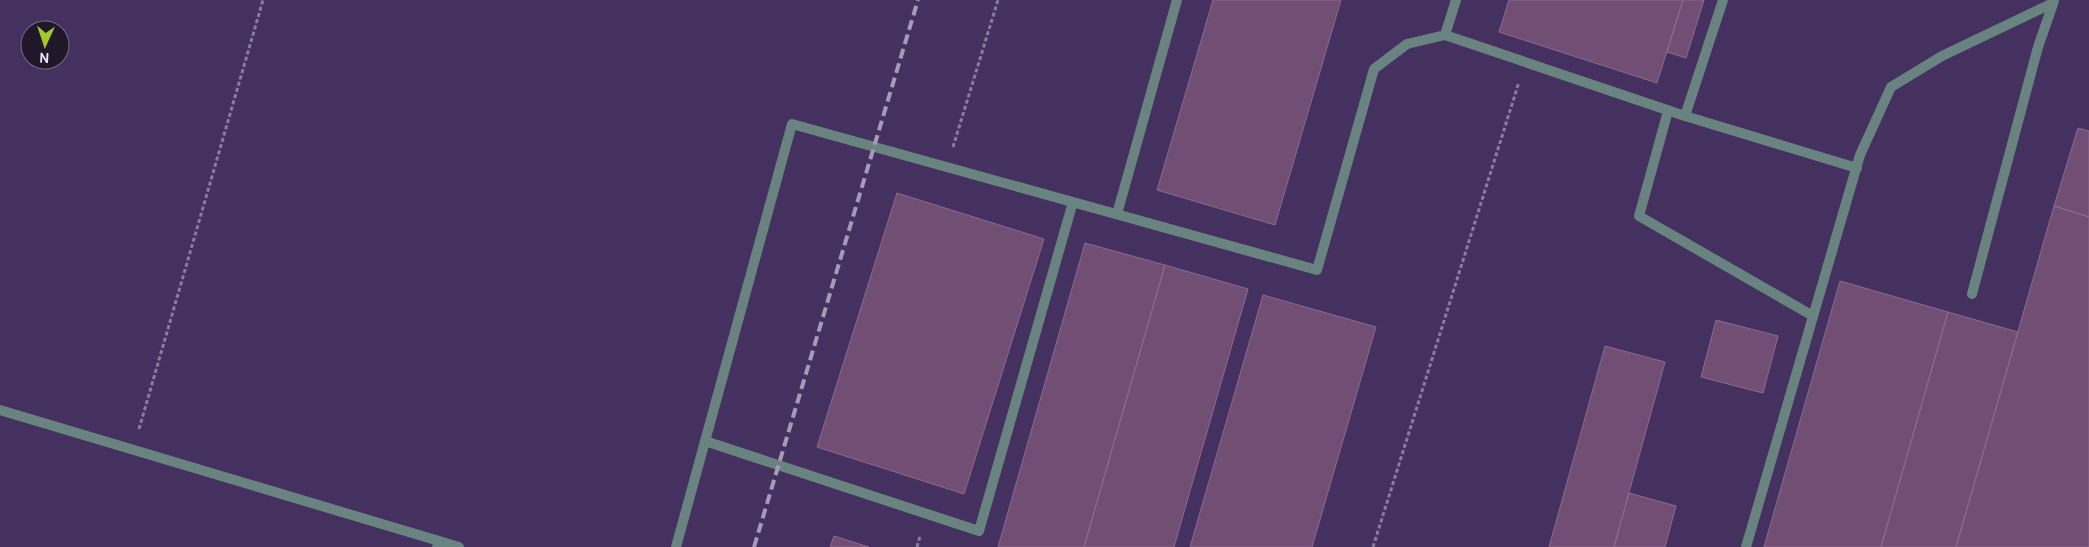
<svg xmlns="http://www.w3.org/2000/svg" width="2089" height="547" font-family="Cabin,sans-serif">
  <style>
    .built { fill: #45315f; fill-rule: evenodd }
    .building { fill: #714f74; stroke: #8c6a90 }
    .lines { fill: none; stroke-linecap: round; stroke-linejoin: round }
    .path { stroke: #897d9b; stroke-width: 3; stroke-dasharray: 4 2.5; stroke-linecap: butt }
    .lane { stroke: #698480; stroke-width: 10 }
    .street { stroke: #698480; stroke-width: 10 }
    .rail { stroke: #a69bb6; stroke-width: 4; stroke-dasharray: 10 5; stroke-linecap: butt }
  </style>
  <rect width="100%" height="100%" fill="#3c2b52"/>
  <!-- built -->
  <path class="built" d="M 0,0 L 2089,0 L 2089,547 L 0,547 ZM 30,30 L 60,30 L 60,60 L 30,60 Z"/>
  <!-- building -->
  <path class="building" d="M 1213,0 L 1341,0 L 1275,225 L 1157,190 Z
    M 1509,0 L 1683,0 L 1657,83 L 1499,32 Z
    M 1683,0 L 1704,0 L 1686,58 L 1667,52 Z
    M 2078,128 L 2089,131 L 2089,217 L 2054,206 Z
    M 897,193 L 1044,239 L 964,494 L 817,447 Z
    M 2054,206 L 2089,217 L 2089,547 L 1956,547 Z
    M 1085,243 L 1165,265 L 1084,547 L 998,547 Z
    M 1165,265 L 1248,289 L 1174,547 L 1084,547 Z
    M 1840,281 L 1948,312 L 1881,547 L 1764,547 Z
    M 1263,295 L 1376,327 L 1312,547 L 1190,547 Z
    M 1948,312 L 2018,332 L 1956,547 L 1881,547 Z
    M 1716,320 L 1778,336 L 1763,393 L 1701,377 Z
    M 1605,346 L 1665,362 L 1614,547 L 1549,547 Z
    M 1629,493 L 1676,506 L 1665,547 L 1614,547 Z
    M 834,536 L 869,547 L 830,547 Z"/>
  <g class="lines">
    <!-- path -->
    <path class="path" d="M 953,147 L 998,0
      M 139,429 L 263,0
      M 917,547 L 920,536
      M 1373,547 L 1519,82"/>
    <!-- lane -->
    <path class="lane" d="M 1445,35 L 1456,0
      M 1668,111 L 1639,216 L 1813,316
      M 1685,116 L 1723,0
      M 1117,214 L 1177,0
      M 1972,294 L 2038,47 L 2054,1
      M 705,441 L 979,531 L 1073,202
      M 439,541 L 459,547
      M 676,547 L 792,124 L 1317,270 L 1374,69 L 1407,44 L 1445,35 L 1685,116 L 1857,168
      M 1746,547 L 1860,155 L 1891,87 L 1942,56 L 2053,3"/>
    <!-- street -->
    <path class="street" d="M 0,410 L 439,541 L 437,547"/>
    <!-- rail -->
    <path class="rail" d="M 754,547 L 918,0"/>
  </g>
  <!-- north arrow -->
  <g transform="translate(45 45) rotate(183)"><circle r="24" fill="#20182a" stroke="#736b7e"/>
  <path d="M0-4L9 19L0 12L-9 19Z" fill="#a2c929"/>
  <text y="-8" font-size="14" font-weight="bold" text-anchor="middle" fill="#efe8fc">N</text>
  </g>
</svg>
